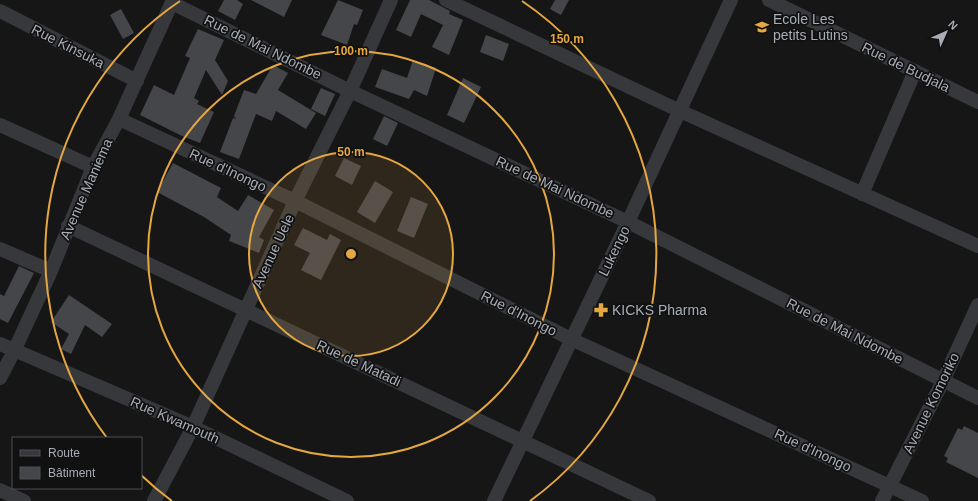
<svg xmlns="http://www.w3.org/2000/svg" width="978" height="501" font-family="Helvetica,sans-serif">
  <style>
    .building { fill: #45464a }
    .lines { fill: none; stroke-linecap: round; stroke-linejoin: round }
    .minor { stroke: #37383c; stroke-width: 14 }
    .ring { fill: none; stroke: #e5a740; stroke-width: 2 }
    .labels { text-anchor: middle; stroke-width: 3.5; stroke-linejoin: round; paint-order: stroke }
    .poi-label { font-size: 14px; fill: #a8adb6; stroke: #111112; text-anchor: start }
    .street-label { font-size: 14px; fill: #a8adb6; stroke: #111112 }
    .centre { fill: #e5a740; stroke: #111112; stroke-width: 2 }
    .ring-label { font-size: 12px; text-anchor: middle; font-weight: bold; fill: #e5a740; stroke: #111112; stroke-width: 3.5; stroke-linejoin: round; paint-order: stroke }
  </style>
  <rect width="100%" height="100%" fill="#161617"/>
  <!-- building -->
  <path class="building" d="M 224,0 L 237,0 L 243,4 L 235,20 L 218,11 Z
    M 251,0 L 292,0 L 284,17 Z
    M 338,0 L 363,10 L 357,25 L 354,24 L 347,45 L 321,35 Z
    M 410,0 L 429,0 L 450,11 L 449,14 L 463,20 L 449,55 L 432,47 L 443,25 L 421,14 L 411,37 L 396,30 Z
    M 555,0 L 569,0 L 561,15 L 550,9 Z
    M 121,9 L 134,33 L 123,39 L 110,15 Z
    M 198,29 L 224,40 L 215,60 L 228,81 L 222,95 L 206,70 L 194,98 L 199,101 L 197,104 L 214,112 L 200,143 L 182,136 L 140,115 L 154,85 L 174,95 L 190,58 L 185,56 Z
    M 486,35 L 509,44 L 503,61 L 480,52 Z
    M 413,60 L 436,68 L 427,96 L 414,90 L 409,99 L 375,87 L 382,69 L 407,78 Z
    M 273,65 L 288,73 L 278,90 L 316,113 L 306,129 L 276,111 L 272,121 L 256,114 L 239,159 L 220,152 L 233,118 L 236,119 L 234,116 L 244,90 L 256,94 Z
    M 463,78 L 481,87 L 464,123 L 447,115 Z
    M 321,88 L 335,94 L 325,116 L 311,109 Z
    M 384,116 L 398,123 L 387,146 L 373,139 Z
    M 344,158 L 361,166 L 352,185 L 335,176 Z
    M 173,163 L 221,188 L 217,197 L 238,211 L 248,195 L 274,210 L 259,237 L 264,240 L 259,253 L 229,241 L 231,235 L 204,217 L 157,192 Z
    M 375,181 L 393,192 L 375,223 L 357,212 Z
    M 411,197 L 428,204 L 414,238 L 397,231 Z
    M 303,228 L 327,240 L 330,234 L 341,240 L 321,280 L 301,270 L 310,253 L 294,245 Z
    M 19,266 L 34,273 L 8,323 L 0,319 L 0,294 L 4,296 Z
    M 69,295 L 112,324 L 102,337 L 85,325 L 71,354 L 61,349 L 69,334 L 51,322 Z
    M 964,426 L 978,433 L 978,478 L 946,462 L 948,458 L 944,456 L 958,428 L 962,430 Z"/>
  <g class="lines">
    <!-- minor -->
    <path class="minor" d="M 446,0 L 680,111 L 978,246
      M 769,0 L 978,102
      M 172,3 L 350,91 L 628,222 L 978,398
      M 0,11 L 137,81
      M 119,119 L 295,201 L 571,339 L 922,501
      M 0,125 L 93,167
      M 862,194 L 915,71
      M 68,226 L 649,501
      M 0,249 L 51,271
      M 0,344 L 193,427 L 347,501
      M 0,378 L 14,351 L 51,271 L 93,167 L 119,119 L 173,0
      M 0,490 L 24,501
      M 154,501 L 193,427 L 295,201 L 350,91 L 391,0
      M 494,501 L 628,222 L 731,0
      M 882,501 L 943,381 L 978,305"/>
  </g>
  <!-- distance rings -->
  <circle cx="351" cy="254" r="102" fill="#e5a740" fill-opacity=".12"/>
  <g class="ring">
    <circle cx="351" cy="254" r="102"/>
    <circle cx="351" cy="254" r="203"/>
    <path d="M172 501A305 305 0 0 1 141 475M107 438A305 305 0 0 1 180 1M522 1A305 305 0 0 1 530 501"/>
  </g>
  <!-- icons -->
  <defs>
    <symbol id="school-bare" viewBox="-9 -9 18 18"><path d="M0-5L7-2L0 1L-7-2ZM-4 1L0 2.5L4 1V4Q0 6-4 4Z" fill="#e5a740" stroke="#111112" stroke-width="2.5" paint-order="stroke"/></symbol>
    <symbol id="pharmacy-bare" viewBox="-9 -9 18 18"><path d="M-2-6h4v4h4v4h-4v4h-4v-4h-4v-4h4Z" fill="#e5a740" stroke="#111112" stroke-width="2.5" paint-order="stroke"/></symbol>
  </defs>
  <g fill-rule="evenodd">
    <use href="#school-bare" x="752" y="17" width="20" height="20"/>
    <use href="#pharmacy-bare" x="591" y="300" width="20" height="20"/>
  </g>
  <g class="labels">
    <!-- poi labels -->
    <g class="poi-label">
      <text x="773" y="24">Ecole Les<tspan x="773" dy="16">petits Lutins</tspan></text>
      <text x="612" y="315">KICKS Pharma</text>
    </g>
    <!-- street labels -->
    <g class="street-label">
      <text transform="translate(68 46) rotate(27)" y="5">Rue Kinsuka</text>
      <text transform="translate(263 47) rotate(26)" y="5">Rue de Mai Ndombe</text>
      <text transform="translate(906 67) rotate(26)" y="5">Rue de Budjala</text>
      <text transform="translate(228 170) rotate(25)" y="5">Rue d'Inongo</text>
      <text transform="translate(555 187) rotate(25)" y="5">Rue de Mai Ndombe</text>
      <text transform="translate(86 189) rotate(-66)" y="5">Avenue Maniema</text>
      <text transform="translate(273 251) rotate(-65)" y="5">Avenue Uele</text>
      <text transform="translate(614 251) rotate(-64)" y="5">Lukengo</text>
      <text transform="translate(519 313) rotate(27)" y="5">Rue d'Inongo</text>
      <text transform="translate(845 331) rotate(27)" y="5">Rue de Mai Ndombe</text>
      <text transform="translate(359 363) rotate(25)" y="5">Rue de Matadi</text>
      <text transform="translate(931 403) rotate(-64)" y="5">Avenue Komoriko</text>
      <text transform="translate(175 420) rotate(24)" y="5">Rue Kwamouth</text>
      <text transform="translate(813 450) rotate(25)" y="5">Rue d'Inongo</text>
    </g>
  </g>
  <circle cx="351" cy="254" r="6" class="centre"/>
  <g class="ring-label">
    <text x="567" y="43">150 m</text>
    <text x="351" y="55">100 m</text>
    <text x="351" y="156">50 m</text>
  </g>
  <!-- legend -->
  <rect x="12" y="437" width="130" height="52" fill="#111112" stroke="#4d4f54"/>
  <rect x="20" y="450" width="20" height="6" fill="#37383c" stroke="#4d4f54"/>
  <text x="48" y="457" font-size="12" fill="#a8adb6">Route</text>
  <rect x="20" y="467" width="20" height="12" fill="#45464a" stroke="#4d4f54"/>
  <text x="48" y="477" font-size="12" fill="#a8adb6">Bâtiment</text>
  <!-- north arrow -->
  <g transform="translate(946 32) rotate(45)" stroke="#111112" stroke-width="3" paint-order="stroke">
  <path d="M0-3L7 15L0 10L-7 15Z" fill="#a8adb6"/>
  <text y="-6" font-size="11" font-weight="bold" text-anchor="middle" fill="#a8adb6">N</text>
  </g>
</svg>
